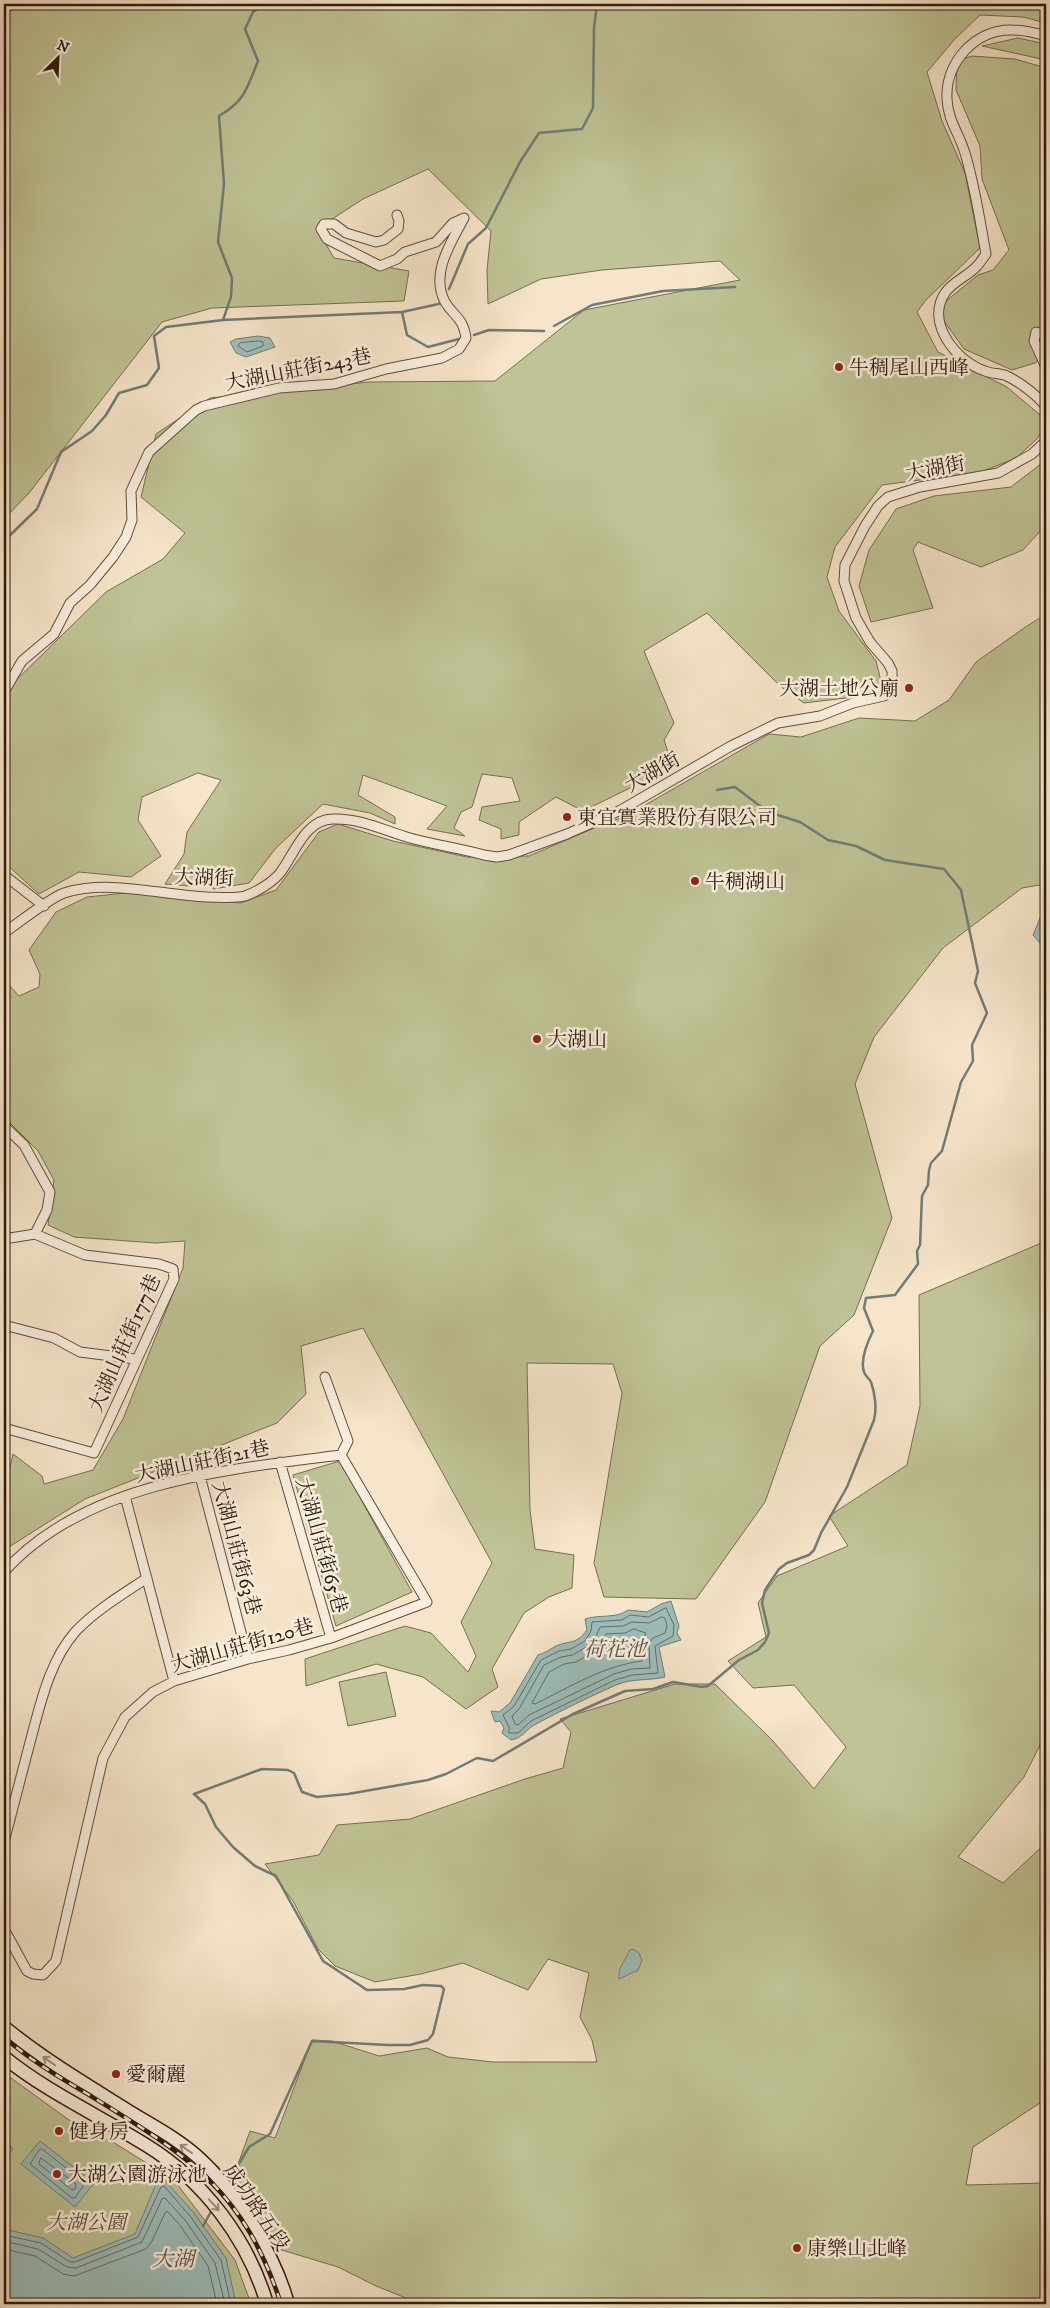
<svg xmlns="http://www.w3.org/2000/svg" width="1050" height="2308" font-family="'IM FELL DW Pica','Noto Serif TC',serif">
  <style>
    .green { fill: #bfc395; stroke: #766e50 }
    .water { fill: #9dbebb; stroke: #707c75 }
    .lines { fill: none; stroke-linecap: round; stroke-linejoin: round }
    .shore { stroke: #656c64; stroke-width: 1 }
    .stream { stroke: #707c75; stroke-width: 2.5 }
    .street-casing { stroke: #5f4d3c; stroke-width: 11 }
    .secondary-casing { stroke: #2d1a0c; stroke-width: 15 }
    .street { stroke: #f9eedd; stroke-width: 9 }
    .secondary { stroke: #f9eedd; stroke-width: 12 }
    .rail-casing { stroke: #2d1a0c; stroke-width: 4.5 }
    .rail { stroke: #f9eedd; stroke-width: 2.5; stroke-dasharray: 8; stroke-linecap: butt }
    .oneway { stroke: #9d8f7f }
    .poi-dot { fill: #8f2418; stroke: #f9eedd; stroke-width: 2 }
    .labels { text-anchor: middle; stroke-width: 5; stroke-linejoin: round; paint-order: stroke }
    .poi-label { font-size: 20px; fill: #2d1a0c; stroke: #f9eedd; text-anchor: start }
    .street-label { font-size: 20px; fill: #2d1a0c; stroke: #f9eedd }
    .park-label { font-size: 20px; font-style: italic; fill: #594d35; stroke: #f9eedd }
    .water-label { font-size: 21px; font-style: italic; fill: #545349; stroke: #f9eedd }
  </style>
  <rect width="100%" height="100%" fill="#f6e5ca"/>
  <filter id="stains"><feTurbulence type="fractalNoise" baseFrequency=".004" numOctaves="4"/><feColorMatrix values="0 0 0 0 .2 0 0 0 0 .09 0 0 0 0 .02 0 0 0 .5 -.17"/></filter>
  <radialGradient id="worn" r=".72"><stop offset=".6" stop-color="#630" stop-opacity="0"/><stop offset="1" stop-color="#630" stop-opacity=".3"/></radialGradient>
  <!-- green -->
  <path class="green" d="M 4,4 L 1046,4 L 1046,23 L 1023,17 L 980,15 L 955,39 L 927,72 L 942,121 L 965,173 L 980,248 L 925,301 L 917,312 L 938,352 L 1007,387 L 1046,420 L 1046,425 L 1037,439 L 1016,458 L 981,472 L 882,485 L 835,547 L 827,577 L 839,611 L 876,661 L 882,685 L 871,695 L 804,703 L 780,686 L 707,613 L 644,651 L 674,723 L 664,740 L 673,767 L 583,811 L 556,797 L 519,822 L 519,835 L 501,839 L 501,829 L 479,820 L 482,807 L 520,801 L 512,778 L 482,774 L 472,807 L 461,812 L 454,828 L 465,836 L 427,829 L 447,806 L 363,775 L 358,795 L 395,817 L 395,824 L 370,813 L 323,804 L 276,848 L 249,883 L 213,889 L 215,874 L 205,870 L 190,886 L 165,884 L 184,854 L 187,832 L 221,780 L 198,773 L 142,797 L 138,820 L 161,856 L 131,877 L 79,872 L 39,894 L 4,862 L 4,692 L 106,592 L 163,559 L 185,533 L 141,497 L 156,434 L 210,398 L 369,382 L 495,381 L 584,310 L 740,280 L 720,261 L 602,270 L 541,279 L 488,304 L 487,270 L 491,231 L 428,169 L 363,199 L 317,229 L 334,258 L 409,271 L 404,301 L 212,308 L 162,322 L 29,493 L 4,519 Z
    M 1018,38 L 1046,44 L 1046,60 L 982,46 Z
    M 972,56 L 1015,59 L 1046,68 L 1046,356 L 1035,363 L 1012,370 L 964,349 L 941,317 L 946,301 L 978,275 L 993,270 L 1009,250 L 982,179 L 980,146 L 956,90 L 957,61 Z
    M 1046,460 L 1046,525 L 1023,550 L 981,567 L 918,542 L 913,550 L 933,608 L 871,622 L 859,586 L 869,550 L 896,509 L 934,496 L 1011,487 Z
    M 1046,614 L 1046,884 L 1022,888 L 943,948 L 874,1037 L 855,1084 L 892,1218 L 854,1315 L 820,1346 L 765,1502 L 696,1599 L 604,1597 L 594,1563 L 622,1393 L 613,1364 L 527,1363 L 530,1510 L 535,1549 L 574,1555 L 572,1588 L 549,1597 L 524,1613 L 492,1669 L 498,1687 L 466,1709 L 423,1677 L 376,1664 L 306,1686 L 305,1659 L 405,1626 L 431,1633 L 468,1672 L 476,1656 L 461,1622 L 492,1563 L 363,1328 L 301,1346 L 306,1394 L 277,1423 L 85,1499 L 4,1550 L 4,1494 L 13,1454 L 42,1476 L 44,1484 L 93,1470 L 123,1419 L 183,1268 L 185,1241 L 155,1243 L 74,1237 L 48,1225 L 54,1180 L 38,1151 L 4,1117 L 4,988 L 9,985 L 19,996 L 39,987 L 40,974 L 29,950 L 56,912 L 87,897 L 125,893 L 241,903 L 276,890 L 319,832 L 338,824 L 393,841 L 467,857 L 529,856 L 599,826 L 626,816 L 769,734 L 801,737 L 859,718 L 915,721 L 949,700 L 976,662 L 1027,626 Z
    M 1046,1241 L 1046,1733 L 1024,1777 L 958,1857 L 1003,1883 L 1046,1843 L 1046,2099 L 973,2147 L 966,2185 L 1046,2183 L 1046,2304 L 421,2304 L 376,2286 L 338,2267 L 272,2247 L 229,2180 L 228,2174 L 237,2167 L 250,2131 L 275,2138 L 312,2040 L 332,2041 L 379,2056 L 427,2048 L 448,2057 L 493,2062 L 597,2062 L 592,2040 L 580,2017 L 589,1973 L 548,1959 L 528,1990 L 463,1963 L 421,1974 L 375,1982 L 335,1966 L 318,1949 L 293,1901 L 265,1864 L 319,1855 L 337,1825 L 410,1819 L 525,1779 L 563,1768 L 571,1732 L 560,1719 L 675,1684 L 715,1684 L 772,1740 L 814,1789 L 846,1747 L 794,1685 L 753,1688 L 728,1661 L 766,1637 L 758,1603 L 777,1576 L 848,1546 L 829,1516 L 907,1465 L 920,1406 L 919,1295 Z
    M 340,1461 L 412,1592 L 336,1626 L 293,1475 Z
    M 386,1672 L 396,1716 L 348,1726 L 339,1682 Z
    M 4,2073 L 69,2120 L 116,2144 L 174,2180 L 235,2260 L 251,2304 L 4,2304 Z"/>
  <!-- water -->
  <path class="water" d="M 258,336 L 270,338 L 275,347 L 246,357 L 236,353 L 230,342 L 236,339 Z
    M 1046,904 L 1046,950 L 1033,935 Z
    M 671,1601 L 679,1626 L 677,1633 L 681,1640 L 659,1647 L 665,1677 C 649,1681 632,1678 616,1685 C 589,1697 562,1710 536,1724 C 526,1729 523,1738 511,1740 L 502,1733 L 504,1728 L 500,1721 L 495,1722 L 491,1711 L 499,1712 L 510,1703 L 538,1655 C 545,1653 549,1650 556,1646 C 570,1640 576,1645 587,1630 L 585,1619 C 600,1614 616,1619 628,1610 L 647,1612 L 661,1604 Z
    M 633,1949 L 639,1953 L 642,1961 L 638,1970 L 619,1979 L 619,1970 L 630,1950 Z
    M 4,2139 L 13,2149 L 4,2159 Z
    M 40,2141 L 94,2183 L 75,2207 L 21,2164 Z
    M 160,2175 L 194,2213 L 226,2258 L 236,2304 L 4,2304 L 4,2229 L 43,2238 L 73,2258 L 135,2234 Z"/>
  <g class="lines">
    <!-- shore -->
    <path class="shore" d="M 259,341 L 263,342 L 263,346 L 247,352 L 238,346 L 240,343 Z
      M 666,1608 L 674,1625 L 673,1636 L 655,1646 L 658,1673 L 632,1675 L 615,1680 L 531,1721 L 518,1733 L 509,1733 L 509,1727 L 503,1715 L 514,1706 L 541,1660 L 559,1651 L 571,1649 L 585,1641 L 591,1631 L 592,1622 L 622,1620 L 630,1615 L 648,1617 Z
      M 662,1617 L 665,1618 L 667,1626 L 665,1633 L 653,1638 L 649,1644 L 650,1668 L 631,1669 L 614,1674 L 529,1715 L 518,1725 L 515,1724 L 512,1716 L 519,1709 L 544,1665 L 561,1657 L 573,1655 L 588,1646 L 596,1636 L 600,1627 L 623,1626 L 632,1622 L 649,1623 Z
      M 634,1629 L 646,1633 L 641,1645 L 642,1661 C 603,1666 570,1687 535,1704 L 532,1703 L 549,1672 L 564,1664 L 576,1662 L 592,1653 L 606,1634 L 625,1633 Z
      M 42,2149 L 85,2183 L 75,2198 L 72,2198 L 30,2164 L 39,2150 Z
      M 41,2158 L 76,2184 L 75,2189 L 72,2190 L 39,2164 Z
      M 4,2235 L 41,2243 L 70,2262 L 75,2262 L 138,2237 L 161,2187 L 164,2186 L 190,2216 L 221,2260 L 231,2304
      M 4,2241 L 38,2249 L 67,2267 L 76,2268 L 142,2242 L 162,2199 L 165,2198 L 185,2220 L 215,2263 L 225,2304
      M 4,2249 L 35,2256 L 63,2274 L 74,2276 L 146,2249 L 152,2241 L 165,2213 L 167,2211 L 179,2224 L 208,2266 L 217,2304"/>
    <!-- stream -->
    <path class="stream" d="M 449,289 L 468,244 L 486,228 L 520,162 L 539,133 L 582,129 L 593,108 L 594,28 L 597,4
      M 402,312 L 407,335 L 428,347 L 459,339
      M 223,320 L 402,312 L 443,303
      M 554,326 L 592,305 L 663,291 L 735,287
      M 474,335 L 489,330 L 544,331
      M 4,541 L 37,509 L 61,452 L 92,431 L 106,415 L 119,393 L 147,385 L 159,368 L 154,336 L 166,327 L 223,320 L 231,297 L 232,278 L 218,242 L 224,184 L 219,116 C 245,101 247,88 258,61 L 245,29 L 253,12 L 265,4
      M 231,2177 L 249,2147 L 270,2134 L 312,2041 L 388,2045 L 410,2045 L 428,2040 L 433,2034 L 444,1989 L 441,1986 L 423,1985 L 404,1989 L 367,1990 L 323,1961 L 276,1876 L 255,1866 L 233,1847 L 216,1827 L 205,1804 L 194,1794 L 262,1769 L 288,1770 L 294,1773 L 302,1792 L 317,1797 L 348,1794 L 428,1780 L 446,1774 L 477,1758 L 493,1761 L 573,1714 L 625,1691 L 653,1689 L 673,1682 L 702,1687 L 708,1686 L 739,1660 L 758,1650 L 765,1642 L 769,1633 L 762,1603 L 765,1590 L 779,1569 L 787,1563 L 809,1555 L 814,1550 L 821,1533 L 847,1487 L 874,1420 C 877,1409 875,1393 871,1382 C 869,1378 865,1376 864,1372 C 860,1360 868,1341 873,1331 L 864,1308 L 866,1298 L 895,1295 L 918,1264 L 917,1251 L 920,1245 L 922,1196 L 928,1185 L 929,1170 L 931,1163 L 942,1151 L 961,1082 L 973,1061 L 972,1045 L 987,1013 L 975,983 L 978,971 L 961,890 L 944,869 L 885,860 L 856,846 L 828,840 L 800,822 L 768,812 L 735,787 L 717,790
      M 203,2226 L 212,2210"/>
    <defs>
      <path id="street" d="M 1046,36 C 1036,33 1023,30 1012,30 C 975,29 945,63 947,99 C 948,121 959,133 965,153 C 975,186 980,221 986,254 C 983,258 980,263 977,266 C 967,277 953,281 945,293 C 925,323 957,362 985,371 C 992,374 1000,373 1007,376 C 1023,384 1035,394 1046,406
        M 1046,335 L 1036,332 L 1034,341 L 1046,367
        M 4,692 L 22,661 L 54,634 L 70,603 L 90,585 L 113,557 L 126,537 L 132,520 L 131,491 L 149,452 L 196,410 L 204,406 L 279,388 L 334,384 L 386,369 L 442,358 L 459,349 L 466,338 C 463,317 454,317 445,302 C 430,273 451,243 464,218 L 453,223 L 436,242 L 405,252 L 397,259 L 380,266 L 327,239 L 321,229 L 324,224 L 334,224 L 346,233 L 376,242 L 384,240 L 398,229 L 399,221 L 397,215
        M 4,875 L 44,906
        M 4,933 C 18,923 50,898 64,893 C 109,879 160,895 207,897 C 219,897 233,899 245,896 C 256,892 272,883 280,873 C 294,855 305,819 333,819 C 361,818 385,831 410,838 C 435,845 460,848 484,855 L 497,857 L 509,855 L 567,834 L 621,810 L 731,746 L 778,723 L 820,716 L 853,703 L 884,696 L 892,686 L 892,671 L 888,663 L 870,642 L 856,618 L 844,581 L 845,565 L 865,526 L 878,506 L 888,497 L 920,487 L 998,473 L 1032,454 L 1046,441
        M 4,1126 L 24,1145 L 50,1192 L 47,1210 L 35,1234
        M 4,1239 L 35,1234 L 85,1255 L 159,1264 L 173,1269 L 174,1279 L 94,1453 L 4,1428
        M 4,1325 L 54,1338 L 80,1352 L 135,1359
        M 280,1462 L 331,1638
        M 200,1476 L 248,1659
        M 125,1496 L 174,1681
        M 4,1572 C 84,1482 229,1469 341,1455
        M 4,1842 C 12,1811 20,1781 28,1750 C 39,1710 48,1662 76,1631 C 96,1610 123,1594 147,1578
        M 4,1929 L 27,1971 L 33,1974 L 43,1975 L 56,1961 L 103,1758 L 125,1717 L 153,1692 L 174,1681 L 248,1659 L 289,1650 L 331,1638 L 427,1602 L 341,1455 L 348,1441 L 325,1377"/>
      <path id="secondary" d="M 4,2027 C 43,2059 87,2085 130,2112 C 153,2126 180,2140 200,2159 C 237,2193 275,2256 288,2304
        M 4,2057 C 47,2092 98,2115 146,2145 C 203,2180 248,2239 267,2304"/>
    </defs>
    <!-- street casing -->
    <use href="#street" class="street-casing"/>
    <!-- secondary casing -->
    <use href="#secondary" class="secondary-casing"/>
    <!-- street -->
    <use href="#street" class="street"/>
    <!-- secondary -->
    <use href="#secondary" class="secondary"/>
    <defs>
      <path id="rail" d="M 4,2037 C 29,2059 57,2076 86,2093 C 185,2154 243,2187 281,2304"/>
    </defs>
    <!-- rail casing -->
    <use href="#rail" class="rail-casing"/>
    <!-- rail -->
    <use href="#rail" class="rail"/>
  </g>
  <!-- one-way arrows -->
  <defs><path id="oneway-shaft" d="M-6 0H5M1.5-3L5.5 0L1.5 3" fill="none" stroke-width="1.6" stroke-linecap="round" stroke-linejoin="round" transform="scale(1.25)"/></defs>
  <g class="oneway">
    <use href="#oneway-shaft" transform="translate(49 2061) rotate(-145)"/>
    <use href="#oneway-shaft" transform="translate(186 2149) rotate(-145)"/>
    <use href="#oneway-shaft" transform="translate(214 2205) rotate(48)"/>
  </g>
  <!-- markers -->
  <g class="poi-dot">
    <circle cx="839" cy="367" r="5"/>
    <circle cx="909" cy="688" r="5"/>
    <circle cx="567" cy="817" r="5"/>
    <circle cx="695" cy="881" r="5"/>
    <circle cx="537" cy="1039" r="5"/>
    <circle cx="116" cy="2074" r="5"/>
    <circle cx="59" cy="2131" r="5"/>
    <circle cx="57" cy="2174" r="5"/>
    <circle cx="797" cy="2248" r="5"/>
  </g>
  <g class="labels">
    <!-- poi labels -->
    <g class="poi-label">
      <text x="849" y="374">牛稠尾山西峰</text>
      <text x="899" y="695" text-anchor="end">大湖土地公廟</text>
      <text x="577" y="824">東宜實業股份有限公司</text>
      <text x="705" y="888">牛稠湖山</text>
      <text x="547" y="1046">大湖山</text>
      <text x="126" y="2081">愛爾麗</text>
      <text x="69" y="2138">健身房</text>
      <text x="67" y="2181">大湖公園游泳池</text>
      <text x="807" y="2255">康樂山北峰</text>
    </g>
    <!-- street labels -->
    <g class="street-label">
      <text transform="translate(298 369) rotate(-11)" y="7">大湖山莊街243巷</text>
      <text transform="translate(935 468) rotate(-11)" y="7">大湖街</text>
      <text transform="translate(652 772) rotate(-30)" y="7">大湖街</text>
      <text transform="translate(204 877) rotate(2)" y="7">大湖街</text>
      <text transform="translate(124 1343) rotate(-66)" y="7">大湖山莊街177巷</text>
      <text transform="translate(202 1461) rotate(-12)" y="7">大湖山莊街21巷</text>
      <text transform="translate(322 1545) rotate(74)" y="7">大湖山莊街65巷</text>
      <text transform="translate(237 1548) rotate(75)" y="7">大湖山莊街63巷</text>
      <text transform="translate(242 1645) rotate(-16)" y="7">大湖山莊街120巷</text>
      <text transform="translate(257 2207) rotate(56)" y="7">成功路五段</text>
    </g>
    <!-- park labels -->
    <g class="park-label">
      <text x="86" y="2229">大湖公園</text>
    </g>
    <!-- water labels -->
    <g class="water-label">
      <text x="615" y="1656">荷花池</text>
      <text x="173" y="2266">大湖</text>
    </g>
  </g>
  <!-- margin -->
  <rect width="1050" height="2308" fill="none" stroke="#f6e5ca" stroke-width="20"/>
  <rect x="5" y="5" width="1040" height="2298" fill="none" stroke="#2d1a0c" stroke-width="2.5"/>
  <rect x="10" y="10" width="1030" height="2288" fill="none" stroke="#2d1a0c"/>
  <!-- north arrow -->
  <g transform="translate(58 58) rotate(24)" stroke="#f9eedd" stroke-width="4" paint-order="stroke">
  <path d="M0-4L9 19L0 12L-9 19Z" fill="#2d1a0c"/>
  <text y="-8" font-size="14" font-weight="bold" text-anchor="middle" fill="#2d1a0c">N</text>
  </g>
  <rect width="100%" height="100%" filter="url(#stains)"/>
  <rect width="100%" height="100%" fill="url(#worn)"/>
</svg>
